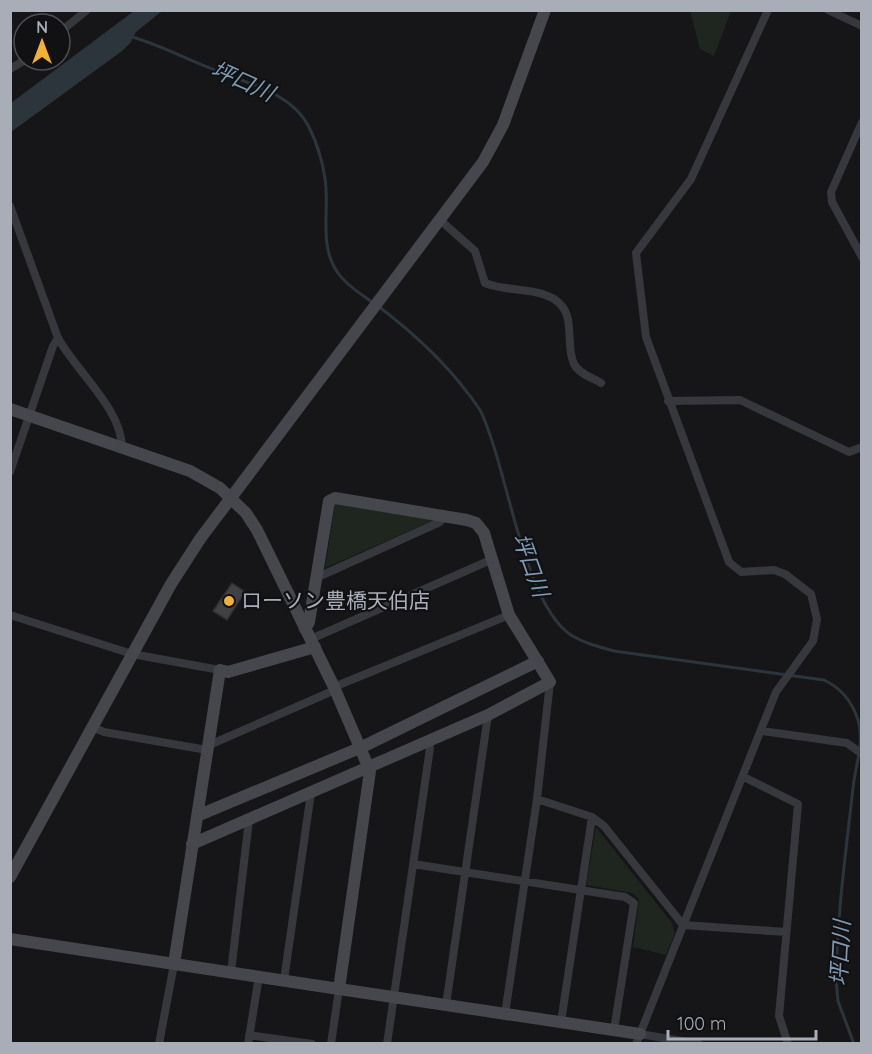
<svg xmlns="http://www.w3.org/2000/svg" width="872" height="1054" font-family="Quicksand,'Noto Sans JP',sans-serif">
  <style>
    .green { fill: #1e261f }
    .water { fill: #2c353c }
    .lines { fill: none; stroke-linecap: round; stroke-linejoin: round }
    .stream { stroke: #2c353c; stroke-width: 3 }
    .building { fill: #404145; stroke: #303034; stroke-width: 1.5 }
    .street { stroke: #37383d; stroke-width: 8 }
    .secondary { stroke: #45474d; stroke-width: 12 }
    .poi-dot { fill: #f2b134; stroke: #111113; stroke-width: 2 }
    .labels { text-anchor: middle; stroke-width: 4.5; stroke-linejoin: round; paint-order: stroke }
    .poi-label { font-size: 21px; fill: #a8adb8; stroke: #111113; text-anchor: start }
    .water-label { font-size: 22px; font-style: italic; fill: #7f9bb3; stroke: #111113 }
  </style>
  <rect width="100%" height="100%" fill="#161618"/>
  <!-- green -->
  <path class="green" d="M 690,11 L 731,11 L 714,56 L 700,49 Z
    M 335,504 L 434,520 L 325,568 Z
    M 596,827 L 672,923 L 675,933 L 666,955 L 633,947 L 639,899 L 633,893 L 586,885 Z"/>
  <!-- water -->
  <path class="water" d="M 134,11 L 162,11 L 136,32 L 131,42 L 122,51 L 11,132 L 11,103 Z"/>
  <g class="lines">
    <!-- stream -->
    <path class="stream" d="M 129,36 C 158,44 182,57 210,68 C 244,83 291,91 309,127 C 318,145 325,169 326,189 C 328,217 320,248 338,273 C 346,285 361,294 372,302
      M 378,306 C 415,334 454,371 480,410 C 484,417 487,427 490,435 C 509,486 527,606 571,635 C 584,643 599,647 614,651 L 824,680 C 841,688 852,701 858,720 C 865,742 855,766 853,788 C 846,851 837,916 836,980 L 838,1001 L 854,1044"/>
  </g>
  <!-- building -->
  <path class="building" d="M 232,583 L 245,592 L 227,620 L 213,611 Z"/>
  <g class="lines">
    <!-- street -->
    <path class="street" d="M 828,10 L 862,26
      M 60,32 L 87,10
      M 10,69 L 25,60
      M 862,122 L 831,192 L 832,202 L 862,257
      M 10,206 L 58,338 L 53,346 L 10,472
      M 440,220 L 475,251 L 485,283 C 507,292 534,287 554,299 C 578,314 564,343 574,364 C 579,374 593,378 601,383
      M 58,338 C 76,371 122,409 122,448
      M 668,401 L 740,400 L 849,452 L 862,447
      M 318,577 L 440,522 L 446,516
      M 10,615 L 132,654 L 220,670
      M 311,639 L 493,559
      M 334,687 L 509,615
      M 92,727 L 104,732 L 207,750
      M 762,731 L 847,743 L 862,754
      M 207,746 L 335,690
      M 744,777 L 798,804 L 779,1016 L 788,1044
      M 537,799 L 592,817 L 604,826 L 683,925 L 786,932
      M 413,864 L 625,897 L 634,903 L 614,1030
      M 231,972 L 249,820
      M 284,980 L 311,793
      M 446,1005 L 488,715
      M 505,1014 L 537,799 L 550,682
      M 561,1022 L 592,817
      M 640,1034 L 699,1044
      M 249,1035 L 312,1044
      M 159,1044 L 174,964
      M 248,1044 L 259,976
      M 331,1044 L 339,989
      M 387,1044 L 430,748 L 429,740
      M 636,1044 L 776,692 L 813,641 L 817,619 L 811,594 L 785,574 L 774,570 L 741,572 L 729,562 L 646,337 L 636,253 L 691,179 L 768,10"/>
    <!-- secondary -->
    <path class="secondary" d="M 10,409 L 190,471 L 220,488 L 246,513 L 257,530 L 334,687 L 370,771 L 339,989 L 10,939
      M 197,816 L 362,747 L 538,661
      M 192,844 L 488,715 L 550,682 L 509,615 L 484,533 L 476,523 L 467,520 L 335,498 L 329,501 L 309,622 L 305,629
      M 10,877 L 171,584 L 200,539 L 483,162 L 503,125 L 545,10
      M 174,964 L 220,670 L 228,672 L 315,647
      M 339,989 L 640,1034"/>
  </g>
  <!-- markers -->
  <circle class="poi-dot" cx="229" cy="601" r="6"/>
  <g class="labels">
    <!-- poi labels -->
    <g class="poi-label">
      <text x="241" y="608">ローソン豊橋天伯店</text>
    </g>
    <!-- water labels -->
    <g class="water-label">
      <text transform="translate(243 81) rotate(24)" y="8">坪口川</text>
      <text transform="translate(531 565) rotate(70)" y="8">坪口川</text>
      <text transform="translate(840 953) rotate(-87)" y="8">坪口川</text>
    </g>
  </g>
  <!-- border -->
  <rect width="872" height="1054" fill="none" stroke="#a8adb8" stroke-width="24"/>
  <!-- north arrow -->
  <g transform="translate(42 42)"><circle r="28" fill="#111113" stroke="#4d4f55" stroke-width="1.5"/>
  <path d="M0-4.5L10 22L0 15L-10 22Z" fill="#f2b134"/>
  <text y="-9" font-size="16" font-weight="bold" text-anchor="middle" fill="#a8adb8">N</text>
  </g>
  <!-- scale -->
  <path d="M668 1030v9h148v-9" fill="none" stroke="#a8adb8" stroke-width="3"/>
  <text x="677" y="1030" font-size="18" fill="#a8adb8" stroke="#111113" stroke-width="4.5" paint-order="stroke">100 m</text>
</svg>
